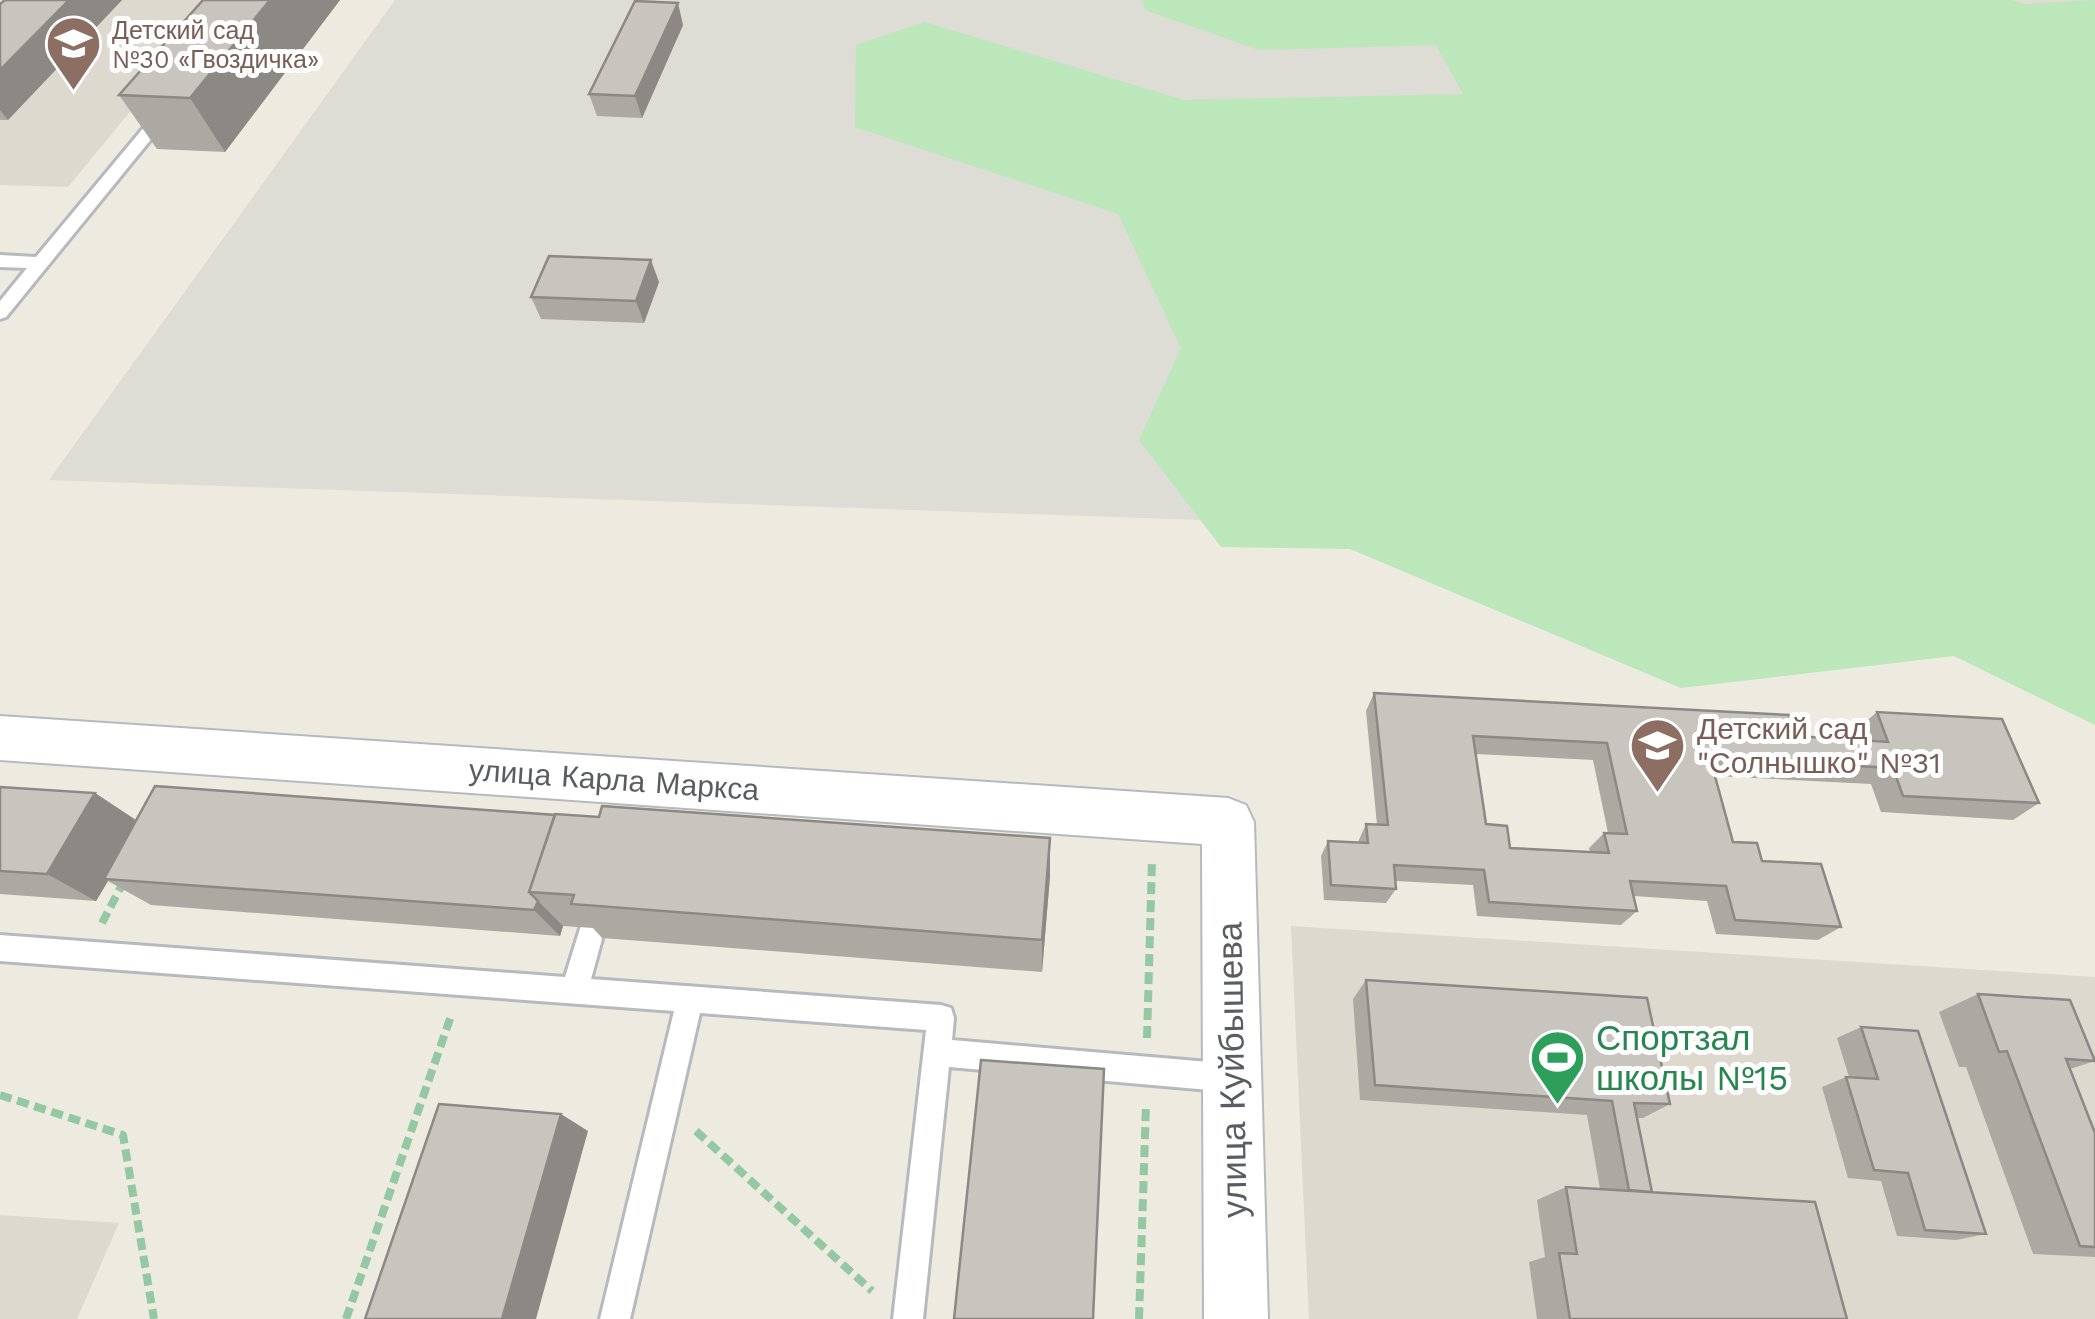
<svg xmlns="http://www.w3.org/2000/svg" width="2095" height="1319" font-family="'Work Sans',sans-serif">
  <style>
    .industrial { fill: #dddcd5 }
    .education { fill: #ddd9cf }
    .green { fill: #bbe7bb }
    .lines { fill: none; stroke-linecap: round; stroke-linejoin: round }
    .service-casing { stroke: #b6b9be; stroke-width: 6 }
    .minor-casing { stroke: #b6b9be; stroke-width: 4 }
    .path { stroke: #93c8a2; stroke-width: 8; stroke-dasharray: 12 6; stroke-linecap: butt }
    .service { fill: #fff; fill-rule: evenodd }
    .minor { fill: #fff; fill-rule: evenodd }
    .wall { fill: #aca9a3; fill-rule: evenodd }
    .shaded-wall { fill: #8c8985 }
    .building { fill: #c8c4be; stroke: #8c8985; stroke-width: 2.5; fill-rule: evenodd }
    .labels { text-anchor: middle; stroke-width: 10; stroke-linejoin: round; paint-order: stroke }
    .far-education-label { font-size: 25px; fill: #785e54; stroke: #fff; text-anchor: start }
    .education-label { font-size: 30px; fill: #785e54; stroke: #fff; text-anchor: start }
    .street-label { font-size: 30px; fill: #595d62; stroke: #fff }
    .near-leisure-label { font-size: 35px; fill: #27864d; stroke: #fff; text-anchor: start }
    .near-street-label { font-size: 35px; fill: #595d62; stroke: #fff }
  </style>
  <rect width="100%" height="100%" fill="#edeae0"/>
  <!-- industrial -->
  <path class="industrial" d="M 395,0 L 2095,0 L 2095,551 L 49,480 Z"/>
  <!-- education -->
  <path class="education" d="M 0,0 L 222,0 L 68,187 L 0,185 Z
    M 1291,926 L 2095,977 L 2095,1319 L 1309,1319 Z
    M 0,1215 L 119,1223 L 77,1319 L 0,1319 Z"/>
  <!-- green -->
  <path class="green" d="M 1142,0 L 2012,0 L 2025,4 L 2095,0 L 2095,725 L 1954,656 L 1681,688 L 1350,549 L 1221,547 L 1139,440 L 1181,348 L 1118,214 L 855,127 L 856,45 L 925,22 L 1184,100 L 1463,94 L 1436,45 L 1259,50 L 1145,10 Z"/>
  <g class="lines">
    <defs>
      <path id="service" d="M 160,108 L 174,111 L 6,317 L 0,319 L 0,301 L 27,268 L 0,267 L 0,255 L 36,257 Z
        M 592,916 L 601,919 L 605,928 L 591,979 L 941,1005 L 951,1008 L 954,1018 L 952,1040 L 1232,1064 L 1242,1068 L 1246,1078 L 1242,1088 L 1232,1092 L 949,1067 L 923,1319 L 893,1319 L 926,1030 L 700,1013 L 630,1319 L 600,1319 L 674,1011 L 0,961 L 0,935 L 565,977 L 583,919 Z"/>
      <path id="minor" d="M 0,716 L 1228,798 L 1246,805 L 1254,822 L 1268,1319 L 1204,1319 L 1202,844 L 0,760 Z"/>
    </defs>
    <!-- service casing -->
    <use href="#service" class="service-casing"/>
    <!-- minor casing -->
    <use href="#minor" class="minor-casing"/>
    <!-- path -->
    <path class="path" d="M 102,923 L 124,881
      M 1147,1038 L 1152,860
      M 0,1095 L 123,1135 L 154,1319
      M 696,1131 L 872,1291
      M 346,1319 L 451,1016
      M 1139,1319 L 1146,1105"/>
    <!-- service -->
    <use href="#service" class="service"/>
    <!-- minor -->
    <use href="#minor" class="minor"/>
  </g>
  <!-- wall -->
  <path class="wall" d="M 5,0 L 122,0 L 8,120 L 0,120 L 0,4 Z
    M 203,0 L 340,0 L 225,152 L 157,149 L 119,95 Z
    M 683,25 L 642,118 L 597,116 L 589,94 Z
    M 659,282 L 644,323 L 541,319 L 531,297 Z
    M 1374,693 L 1796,736 L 1859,740 L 1856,730 L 1877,712 L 2039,803 L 2013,820 L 1881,812 L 1871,784 L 1715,776 L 1733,842 L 1762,861 L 1841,927 L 1818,940 L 1716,934 L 1707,901 L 1634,896 L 1637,911 L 1621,925 L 1477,916 L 1473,885 L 1395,881 L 1396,889 L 1386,903 L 1324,900 L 1321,856 L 1328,841 L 1358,842 L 1366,824 L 1377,825 L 1366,711 ZM 1475,754 L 1593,760 L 1608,833 L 1604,833 L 1589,848 L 1590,852 L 1510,848 L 1486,824 Z
    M 0,787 L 95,793 L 136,820 L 555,815 L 1050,838 L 1050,876 L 1042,972 L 602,938 L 593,928 L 563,926 L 560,936 L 151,905 L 108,881 L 96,901 L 0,894 Z
    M 1366,980 L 1670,1104 L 1643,1118 L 1637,1118 L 1652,1192 L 1847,1319 L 1537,1319 L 1529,1262 L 1545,1257 L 1537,1200 L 1566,1187 L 1600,1189 L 1587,1115 L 1360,1100 L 1353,999 Z
    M 1978,994 L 2095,1061 L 2070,1069 L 2095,1133 L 2095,1257 L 2033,1254 L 1966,1067 L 1959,1067 L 1939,1012 Z
    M 1861,1027 L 1986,1234 L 1956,1240 L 1897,1236 L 1881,1181 L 1848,1178 L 1822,1087 L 1846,1077 L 1849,1077 L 1837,1038 Z"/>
  <!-- shaded-wall -->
  <path class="shaded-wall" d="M 69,0 L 122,0 L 8,120 L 0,110 L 0,70 Z
    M 270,0 L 340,0 L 225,152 L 190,98 Z
    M 678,3 L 683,25 L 642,118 L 635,96 Z
    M 651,260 L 659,282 L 644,323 L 636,301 Z
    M 95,793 L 140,823 L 104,879 L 108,881 L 96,901 L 47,874 Z
    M 1050,838 L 1050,876 L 1042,972 L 1042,940 Z
    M 538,901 L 563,926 L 560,936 L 534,910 Z
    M 561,1114 L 588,1131 L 536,1319 L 502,1319 Z"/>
  <!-- building -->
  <path class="building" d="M 5,0 L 69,0 L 0,70 L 0,4 Z
    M 203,0 L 270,0 L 190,98 L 119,95 Z
    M 635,1 L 678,3 L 635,96 L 589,94 Z
    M 549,256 L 651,260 L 636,301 L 531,297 Z
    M 1374,693 L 1789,715 L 1796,736 L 1888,742 L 1877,712 L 2002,719 L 2039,803 L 1903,796 L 1893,768 L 1710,758 L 1733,842 L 1757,843 L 1762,861 L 1821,864 L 1841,927 L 1735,920 L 1726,886 L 1630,881 L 1637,911 L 1489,902 L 1484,870 L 1394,865 L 1396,889 L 1331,885 L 1328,841 L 1368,843 L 1366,824 L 1388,825 ZM 1473,736 L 1607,743 L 1627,834 L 1604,833 L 1609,853 L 1510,848 L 1507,826 L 1486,824 Z
    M 155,786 L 555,815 L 529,892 L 538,901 L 534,910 L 104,879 Z
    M 0,787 L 95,793 L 47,874 L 0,871 Z
    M 602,806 L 1050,838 L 1042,940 L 571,904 L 574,895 L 529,892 L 555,814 L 599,817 Z
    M 1366,980 L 1647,998 L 1670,1104 L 1634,1103 L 1652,1192 L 1629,1190 L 1612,1101 L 1375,1085 Z
    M 1978,994 L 2070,1000 L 2095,1061 L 2066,1059 L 2095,1133 L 2095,1247 L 2080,1246 L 2007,1051 L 1999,1052 Z
    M 1861,1027 L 1918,1031 L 1986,1234 L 1925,1230 L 1908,1173 L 1874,1170 L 1846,1077 L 1878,1079 Z
    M 981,1060 L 1104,1069 L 1093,1319 L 954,1319 Z
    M 439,1104 L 561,1114 L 502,1319 L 365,1319 Z
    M 1566,1187 L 1815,1202 L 1847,1319 L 1570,1319 L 1559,1253 L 1577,1254 Z"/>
  <!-- icons -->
  <defs>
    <symbol id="school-pin" viewBox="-11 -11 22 30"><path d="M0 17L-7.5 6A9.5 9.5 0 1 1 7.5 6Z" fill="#8d6e63" stroke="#fff"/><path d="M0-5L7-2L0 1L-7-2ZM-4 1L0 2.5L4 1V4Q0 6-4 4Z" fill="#fff"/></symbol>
    <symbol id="stadium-pin" viewBox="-11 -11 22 30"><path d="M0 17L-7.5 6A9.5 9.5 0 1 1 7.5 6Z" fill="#2e9e5b" stroke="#fff"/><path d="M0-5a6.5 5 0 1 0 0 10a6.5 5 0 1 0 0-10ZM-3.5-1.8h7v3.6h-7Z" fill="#fff"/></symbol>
  </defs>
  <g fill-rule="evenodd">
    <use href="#school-pin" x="42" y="12" width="63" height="86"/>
    <use href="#school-pin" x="1626" y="714" width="63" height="86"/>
    <use href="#stadium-pin" x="1526" y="1026" width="63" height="86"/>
  </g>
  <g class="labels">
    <!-- far-education labels -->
    <g class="far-education-label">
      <text x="112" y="39">Детский сад<tspan x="112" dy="29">№30 «Гвоздичка»</tspan></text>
    </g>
    <!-- education labels -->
    <g class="education-label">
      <text x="1697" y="739">Детский сад<tspan x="1697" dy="34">"Солнышко" №31</tspan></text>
    </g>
    <!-- street labels -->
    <g class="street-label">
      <text transform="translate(614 780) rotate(4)" y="10">улица Карла Маркса</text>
    </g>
    <!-- near-leisure labels -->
    <g class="near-leisure-label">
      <text x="1596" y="1050">Спортзал<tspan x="1596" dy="40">школы №15</tspan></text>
    </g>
    <!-- near-street labels -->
    <g class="near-street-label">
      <text transform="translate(1232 1070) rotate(-91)" y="12">улица Куйбышева</text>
    </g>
  </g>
</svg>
